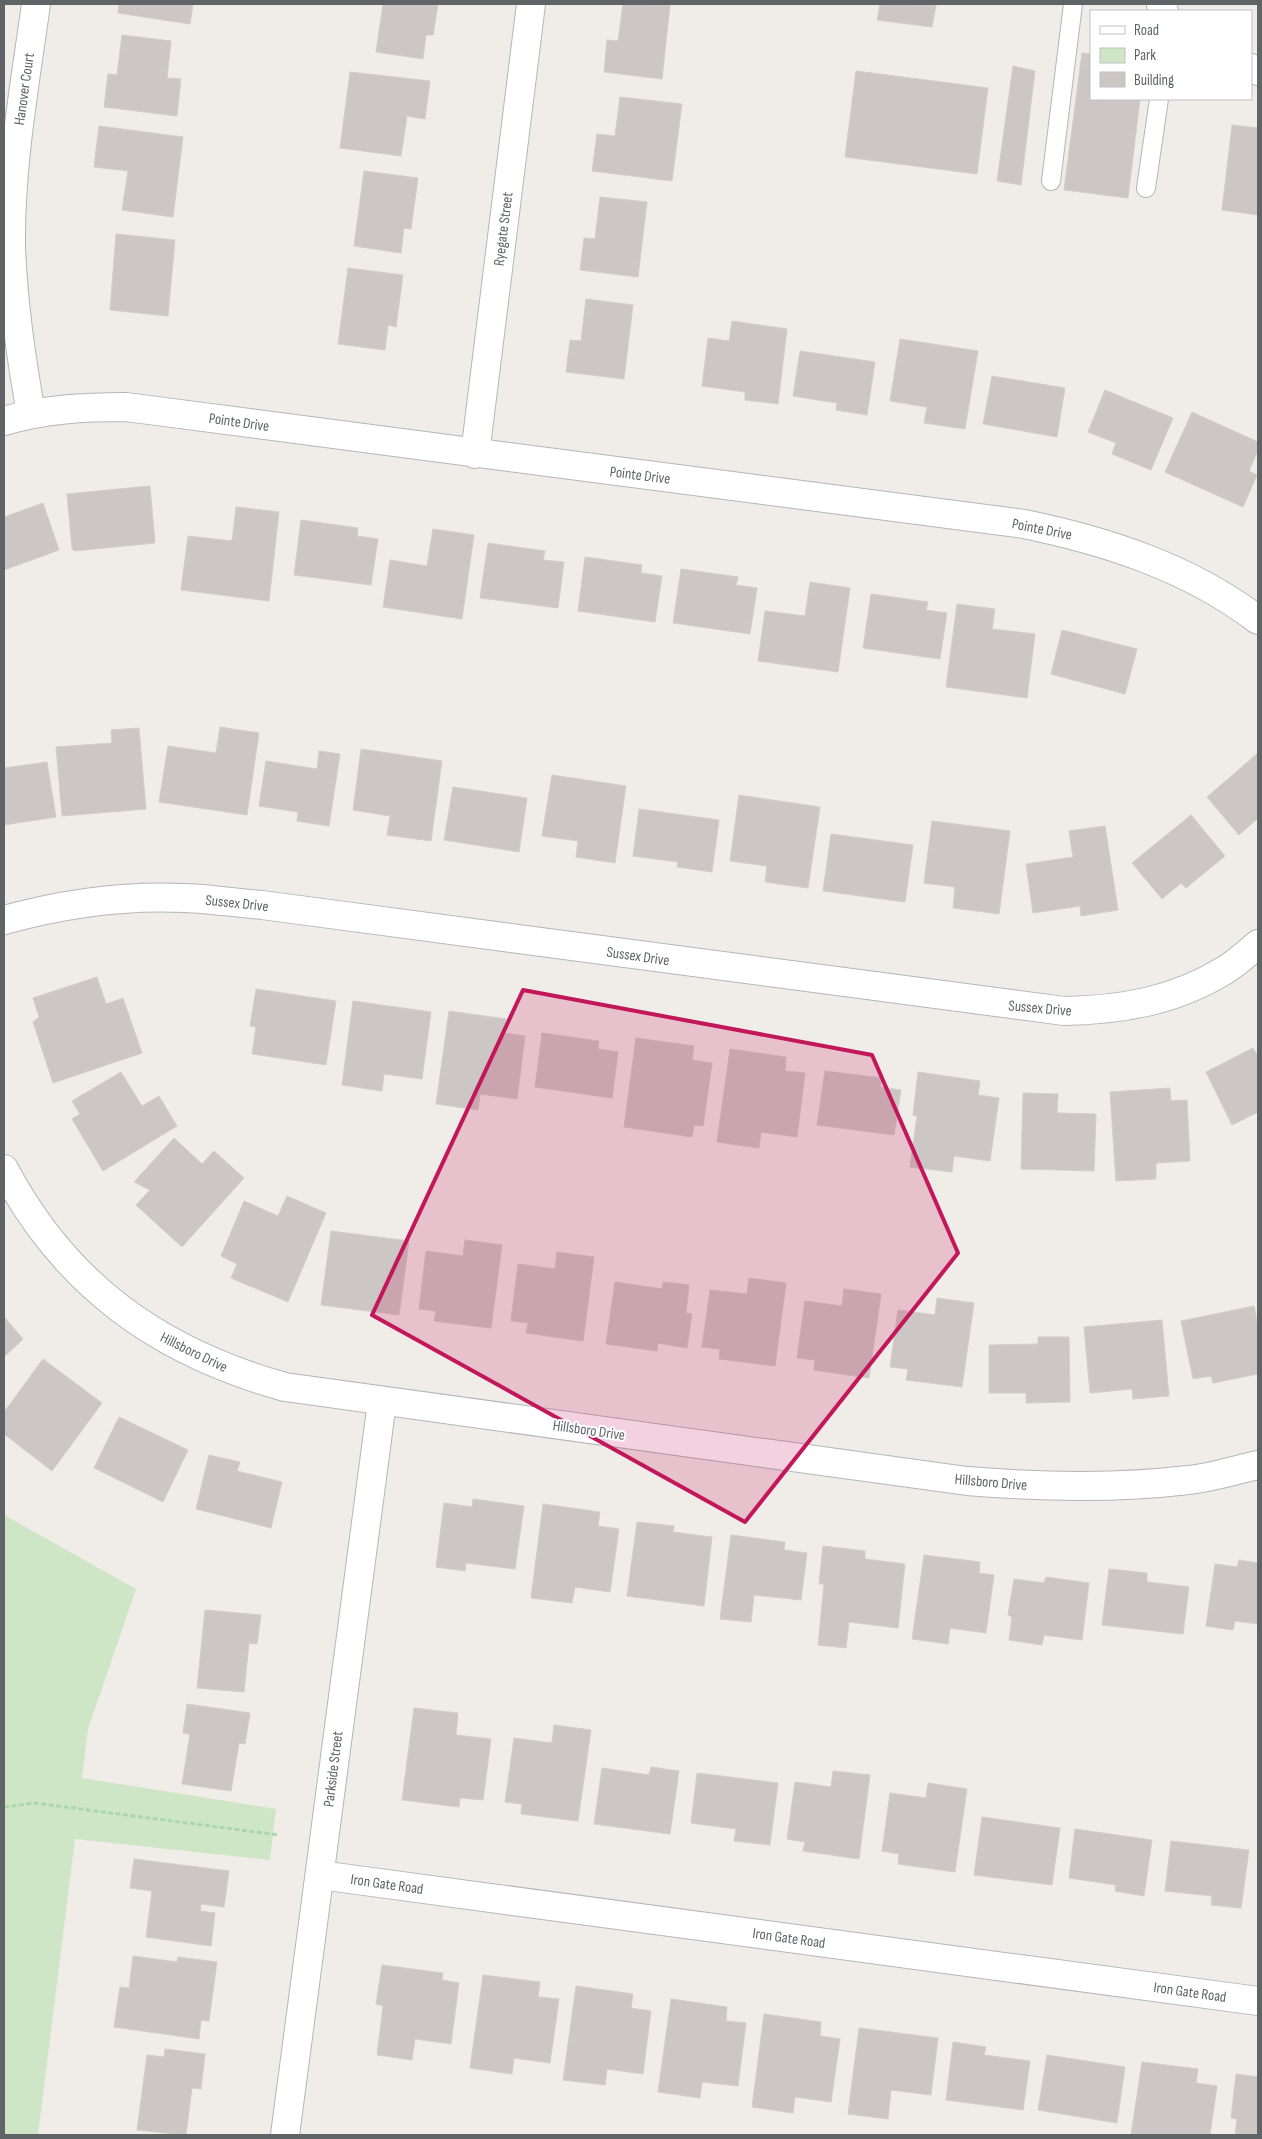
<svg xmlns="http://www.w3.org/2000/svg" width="1262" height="2139" font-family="'Sofia Sans Condensed',sans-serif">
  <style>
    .green { fill: #cee6c6 }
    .building { fill: #ccc7c4; stroke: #d5cdc6 }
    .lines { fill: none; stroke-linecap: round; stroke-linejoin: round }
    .service-casing { stroke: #b3b7b9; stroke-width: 20 }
    .minor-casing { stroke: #b3b7b9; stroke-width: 30 }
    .path { stroke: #aad7ab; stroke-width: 3; stroke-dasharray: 5 2.5; stroke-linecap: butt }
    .service { stroke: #fff; stroke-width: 18 }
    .minor { stroke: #fff; stroke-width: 28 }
    .marked { fill: #c2185b; fill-opacity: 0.2; stroke: #c2185b; stroke-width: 4; stroke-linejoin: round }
    .labels { text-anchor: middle; stroke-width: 4; stroke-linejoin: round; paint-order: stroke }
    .street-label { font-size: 15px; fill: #5f6567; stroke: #fff }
  </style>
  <rect width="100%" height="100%" fill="#f0ece8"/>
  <!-- green -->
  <path class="green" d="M 4,1515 L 136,1589 L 88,1729 L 82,1778 L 276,1809 L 270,1860 L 75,1839 L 38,2135 L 4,2135 Z"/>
  <!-- building -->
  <path class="building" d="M 119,4 L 193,4 L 190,24 L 118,13 Z
    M 383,4 L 438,4 L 433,35 L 426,35 L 423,59 L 376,52 Z
    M 623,4 L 670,5 L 662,79 L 604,72 L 607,40 L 618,41 Z
    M 880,4 L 936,5 L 932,27 L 877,20 Z
    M 122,35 L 171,41 L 167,78 L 181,79 L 177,116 L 104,107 L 108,74 L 117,75 Z
    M 1082,53 L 1091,54 L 1091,99 L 1140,99 L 1128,198 L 1064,190 Z
    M 1013,66 L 1035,71 L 1021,185 L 997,181 Z
    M 856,71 L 988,88 L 977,174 L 845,157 Z
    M 350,72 L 430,81 L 425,119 L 407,116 L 401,156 L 340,148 Z
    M 620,97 L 682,104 L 672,181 L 592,171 L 597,134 L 615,136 Z
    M 1232,125 L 1258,128 L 1258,215 L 1222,210 Z
    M 99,126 L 183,137 L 173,217 L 122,210 L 128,171 L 94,167 Z
    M 364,171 L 418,178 L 411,229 L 404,228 L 401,253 L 354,246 Z
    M 600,197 L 647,202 L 638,277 L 580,270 L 584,238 L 595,239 Z
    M 116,234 L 175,240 L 168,316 L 110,310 Z
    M 348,268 L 403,275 L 396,327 L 388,325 L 385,350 L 338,344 Z
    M 586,299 L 633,305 L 624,379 L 566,372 L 570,340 L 581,341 Z
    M 732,321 L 787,329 L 778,404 L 745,400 L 745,392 L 702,386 L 708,338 L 729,341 Z
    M 900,339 L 978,351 L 965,429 L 924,423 L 927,407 L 890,401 Z
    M 800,351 L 875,362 L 867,415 L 836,410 L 837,403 L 793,396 Z
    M 992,376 L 1065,388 L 1057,437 L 983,424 Z
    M 1105,390 L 1173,418 L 1151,470 L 1112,454 L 1116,443 L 1088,432 Z
    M 1192,412 L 1258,442 L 1258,450 L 1249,471 L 1257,475 L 1243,507 L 1165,472 Z
    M 150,486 L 155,543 L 74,551 L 72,549 L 67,494 Z
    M 43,503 L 59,550 L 4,570 L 4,517 Z
    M 236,507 L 279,512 L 269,601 L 181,590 L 188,536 L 232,541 Z
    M 301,520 L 358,528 L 357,536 L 378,539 L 371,585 L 294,575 Z
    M 433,529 L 474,535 L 462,619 L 383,607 L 390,560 L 427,566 Z
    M 488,543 L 545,551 L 543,560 L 564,562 L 558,608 L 480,598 Z
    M 585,557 L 642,565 L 641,573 L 662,576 L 655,622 L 578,611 Z
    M 681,569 L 738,577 L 736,585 L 757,588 L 750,634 L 673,623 Z
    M 810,582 L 850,588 L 838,672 L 758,661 L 765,611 L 805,616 Z
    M 871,594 L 928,602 L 926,610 L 947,613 L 940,659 L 863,648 Z
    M 957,604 L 995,609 L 992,629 L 1035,634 L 1027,698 L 946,687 Z
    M 1062,630 L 1137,649 L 1125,694 L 1051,674 Z
    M 220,727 L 259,733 L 247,815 L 159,802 L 168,746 L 216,753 Z
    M 139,728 L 146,809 L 62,816 L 56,747 L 112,743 L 111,730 Z
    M 361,749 L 442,761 L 431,841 L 387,835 L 390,816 L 353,810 Z
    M 319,751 L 340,754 L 329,826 L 297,821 L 298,812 L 259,806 L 266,761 L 317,769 Z
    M 1258,753 L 1258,818 L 1239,835 L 1207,797 Z
    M 47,762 L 56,817 L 4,825 L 4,768 Z
    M 552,775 L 626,786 L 615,863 L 576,857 L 578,841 L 542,836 Z
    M 453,787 L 527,798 L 519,852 L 444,840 Z
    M 739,795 L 820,807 L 808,888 L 765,882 L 767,866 L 730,861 Z
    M 639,809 L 719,820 L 712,872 L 677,867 L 678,862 L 633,856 Z
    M 1191,815 L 1225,856 L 1186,888 L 1181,883 L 1162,899 L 1132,863 Z
    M 932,821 L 1010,831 L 999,914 L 953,908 L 955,887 L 924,883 Z
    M 1105,826 L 1118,910 L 1081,916 L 1080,906 L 1033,913 L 1026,864 L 1073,857 L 1069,831 Z
    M 831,834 L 913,845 L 905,902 L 823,891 Z
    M 97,977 L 106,1004 L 123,998 L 142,1053 L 53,1083 L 33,1022 L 39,1017 L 33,998 Z
    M 256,989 L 336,1001 L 326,1065 L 252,1054 L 256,1027 L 250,1026 Z
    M 353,1001 L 431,1012 L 422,1079 L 384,1074 L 382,1091 L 342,1085 Z
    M 449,1011 L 506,1019 L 504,1033 L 525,1036 L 517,1099 L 480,1094 L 478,1110 L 436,1104 Z
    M 542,1033 L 599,1041 L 598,1049 L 618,1052 L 612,1098 L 535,1087 Z
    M 636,1038 L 694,1046 L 692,1060 L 712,1063 L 703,1126 L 694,1125 L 692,1137 L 624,1127 Z
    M 1253,1048 L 1258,1056 L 1258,1112 L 1232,1125 L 1206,1072 Z
    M 730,1049 L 786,1057 L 785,1071 L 805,1073 L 797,1137 L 761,1132 L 759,1148 L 717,1142 Z
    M 825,1071 L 882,1078 L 880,1087 L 901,1090 L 894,1135 L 817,1125 Z
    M 121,1072 L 142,1106 L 159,1096 L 177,1126 L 103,1171 L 72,1119 L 80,1114 L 72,1101 Z
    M 918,1072 L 980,1081 L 978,1095 L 999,1098 L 990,1161 L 954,1156 L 952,1172 L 910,1167 L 917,1116 L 913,1115 Z
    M 1170,1088 L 1171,1101 L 1187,1100 L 1190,1161 L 1156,1163 L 1156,1179 L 1116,1181 L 1110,1092 Z
    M 1023,1093 L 1058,1094 L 1057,1113 L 1096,1114 L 1094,1171 L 1021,1169 Z
    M 174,1138 L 202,1164 L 214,1151 L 244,1178 L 182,1247 L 136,1205 L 150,1190 L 134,1182 Z
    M 287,1196 L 326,1213 L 288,1302 L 231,1278 L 237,1264 L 221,1256 L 244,1201 L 278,1216 Z
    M 331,1231 L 409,1241 L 399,1315 L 321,1305 Z
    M 465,1240 L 502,1245 L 491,1328 L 434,1321 L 436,1311 L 419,1309 L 426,1251 L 463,1256 Z
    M 557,1252 L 594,1257 L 583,1341 L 526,1333 L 528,1323 L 511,1321 L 518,1264 L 555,1269 Z
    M 749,1278 L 786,1283 L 775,1366 L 719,1359 L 720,1349 L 702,1347 L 710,1290 L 747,1294 Z
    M 615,1282 L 662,1289 L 663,1282 L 689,1285 L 686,1313 L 692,1314 L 687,1348 L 658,1343 L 657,1351 L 606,1344 Z
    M 844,1289 L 881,1294 L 869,1378 L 814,1370 L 815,1360 L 797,1358 L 805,1301 L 842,1306 Z
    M 937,1298 L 974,1303 L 962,1387 L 906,1380 L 908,1369 L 890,1367 L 898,1310 L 935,1315 Z
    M 1254,1306 L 1258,1327 L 1258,1374 L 1213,1383 L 1211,1376 L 1193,1379 L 1181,1321 Z
    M 4,1317 L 23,1339 L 4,1357 Z
    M 1162,1320 L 1169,1396 L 1133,1399 L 1132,1389 L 1090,1393 L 1084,1327 Z
    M 1038,1337 L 1069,1337 L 1070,1402 L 1026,1403 L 1026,1393 L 989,1393 L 989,1345 L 1038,1344 Z
    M 43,1359 L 102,1403 L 52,1471 L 4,1434 L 4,1412 Z
    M 119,1417 L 188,1450 L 163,1502 L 94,1468 Z
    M 209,1455 L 240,1462 L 237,1471 L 282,1482 L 271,1528 L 196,1509 Z
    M 473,1499 L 524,1506 L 515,1569 L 466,1563 L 465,1571 L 436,1567 L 444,1503 L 472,1507 Z
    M 543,1504 L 600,1512 L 598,1526 L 619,1529 L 610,1592 L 575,1587 L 572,1603 L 531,1598 Z
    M 637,1522 L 674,1526 L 673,1532 L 712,1537 L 704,1606 L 627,1596 Z
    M 731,1535 L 785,1542 L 784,1550 L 807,1553 L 801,1600 L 754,1595 L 751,1622 L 720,1619 Z
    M 823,1546 L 865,1551 L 865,1559 L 905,1564 L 898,1628 L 849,1622 L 846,1648 L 818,1645 L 824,1584 L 819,1584 Z
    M 924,1555 L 980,1562 L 979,1573 L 994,1575 L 986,1633 L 950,1628 L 948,1644 L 912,1639 Z
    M 1239,1560 L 1258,1563 L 1258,1624 L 1235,1621 L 1233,1630 L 1206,1626 L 1215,1564 L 1237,1567 Z
    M 1109,1569 L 1147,1573 L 1147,1582 L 1189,1587 L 1183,1634 L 1102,1625 Z
    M 1046,1577 L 1089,1583 L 1082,1640 L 1044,1635 L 1042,1645 L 1009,1640 L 1012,1617 L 1008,1615 L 1014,1579 L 1044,1583 Z
    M 205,1610 L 261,1615 L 257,1644 L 249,1643 L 244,1692 L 197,1688 Z
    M 187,1704 L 250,1713 L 245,1744 L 239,1743 L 231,1791 L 182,1784 L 190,1734 L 183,1733 Z
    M 414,1708 L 458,1713 L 456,1735 L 491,1739 L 483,1800 L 460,1798 L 459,1807 L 402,1800 Z
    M 554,1725 L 591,1730 L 578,1821 L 521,1814 L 522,1804 L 505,1802 L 514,1738 L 552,1743 Z
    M 651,1767 L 679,1771 L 670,1834 L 594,1824 L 602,1768 L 649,1775 Z
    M 833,1771 L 870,1775 L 859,1859 L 803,1851 L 805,1842 L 787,1839 L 795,1782 L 831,1787 Z
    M 697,1773 L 778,1783 L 770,1845 L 734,1841 L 736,1829 L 691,1823 Z
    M 928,1783 L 967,1789 L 955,1872 L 898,1864 L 899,1854 L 882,1851 L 890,1793 L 926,1798 Z
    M 982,1817 L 1060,1828 L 1052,1885 L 974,1875 Z
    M 1075,1829 L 1152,1840 L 1144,1896 L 1115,1891 L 1116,1885 L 1069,1878 Z
    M 1171,1841 L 1249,1850 L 1241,1908 L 1211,1905 L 1212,1896 L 1165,1891 Z
    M 134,1859 L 229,1871 L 224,1907 L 201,1904 L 200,1911 L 215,1913 L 211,1946 L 146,1937 L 152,1891 L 130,1888 Z
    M 133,1956 L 177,1962 L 178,1957 L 217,1962 L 209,2021 L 201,2020 L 199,2039 L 114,2027 L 120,1987 L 129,1988 Z
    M 382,1965 L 443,1973 L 442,1980 L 459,1983 L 451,2044 L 415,2039 L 412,2060 L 377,2055 L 383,2006 L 376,2004 Z
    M 483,1975 L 540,1982 L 538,1997 L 559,1999 L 550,2063 L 514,2058 L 512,2074 L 470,2068 Z
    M 576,1986 L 633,1994 L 631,2008 L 651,2011 L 643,2074 L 607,2069 L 605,2085 L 563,2080 Z
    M 671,1999 L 727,2007 L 726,2021 L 746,2023 L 738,2086 L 702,2082 L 700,2098 L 658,2092 Z
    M 764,2014 L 821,2022 L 820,2036 L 840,2039 L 831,2102 L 795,2097 L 793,2113 L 752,2107 Z
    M 859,2028 L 938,2038 L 931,2095 L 891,2090 L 888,2119 L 848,2114 Z
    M 953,2042 L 986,2047 L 984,2055 L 1030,2061 L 1023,2110 L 946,2100 Z
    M 165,2049 L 205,2054 L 201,2089 L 192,2088 L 186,2135 L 137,2130 L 147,2055 L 164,2057 Z
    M 1047,2055 L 1125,2067 L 1117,2123 L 1038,2110 Z
    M 1142,2062 L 1198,2069 L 1196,2083 L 1217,2086 L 1210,2135 L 1131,2135 Z
    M 1236,2074 L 1258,2077 L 1258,2135 L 1235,2135 L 1237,2119 L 1231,2118 Z"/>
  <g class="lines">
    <defs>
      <path id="service" d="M 1051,181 L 1073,4
        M 1146,188 L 1159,99"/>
      <path id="minor" d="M 1161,4 L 1164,11
        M 1251,68 L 1258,71
        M 31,413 C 21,358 13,303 11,246 C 10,165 25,84 36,4
        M 4,421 C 45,409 84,407 126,407 L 1024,524 C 1107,541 1190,568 1258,620
        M 475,454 L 531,4
        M 4,920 C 62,904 125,895 185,898 C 211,899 236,903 262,905 L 1064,1011 C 1121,1010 1175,1001 1225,970 C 1237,963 1247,953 1258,944
        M 4,1169 C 66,1286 159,1352 285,1387 L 967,1481 C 1041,1487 1114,1489 1188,1480 C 1211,1478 1235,1470 1258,1465
        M 320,1875 L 1258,2001
        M 285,2135 L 382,1402"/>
    </defs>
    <!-- service casing -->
    <use href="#service" class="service-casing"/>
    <!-- minor casing -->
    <use href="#minor" class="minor-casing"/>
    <!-- path -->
    <path class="path" d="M 4,1807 L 35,1803 L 279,1835"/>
    <!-- service -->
    <use href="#service" class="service"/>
    <!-- minor -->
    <use href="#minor" class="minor"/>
  </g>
  <!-- marked area -->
  <path class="marked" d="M 523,990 L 872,1055 L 958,1253 L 745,1522 L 372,1315 Z"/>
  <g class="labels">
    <!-- street labels -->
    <g class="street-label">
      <text transform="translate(24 89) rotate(-82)" y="5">Hanover Court</text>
      <text transform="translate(503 229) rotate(-83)" y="5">Ryegate Street</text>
      <text transform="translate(239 422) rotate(8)" y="5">Pointe Drive</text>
      <text transform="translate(640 475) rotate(7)" y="5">Pointe Drive</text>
      <text transform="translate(1042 529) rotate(11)" y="5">Pointe Drive</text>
      <text transform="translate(237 903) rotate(6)" y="5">Sussex Drive</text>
      <text transform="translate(638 956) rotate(8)" y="5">Sussex Drive</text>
      <text transform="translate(1040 1008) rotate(5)" y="5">Sussex Drive</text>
      <text transform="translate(194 1352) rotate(26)" y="5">Hillsboro Drive</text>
      <text transform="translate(589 1430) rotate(8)" y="5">Hillsboro Drive</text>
      <text transform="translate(991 1482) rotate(5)" y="5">Hillsboro Drive</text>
      <text transform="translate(333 1769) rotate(-83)" y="5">Parkside Street</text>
      <text transform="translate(387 1884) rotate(8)" y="5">Iron Gate Road</text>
      <text transform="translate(789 1938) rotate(8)" y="5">Iron Gate Road</text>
      <text transform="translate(1190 1992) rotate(8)" y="5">Iron Gate Road</text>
    </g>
  </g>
  <!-- border -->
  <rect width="1262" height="2139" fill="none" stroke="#5f6567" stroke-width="10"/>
  <!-- legend -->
  <rect x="1090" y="10" width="162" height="90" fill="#ffffff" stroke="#bfc1c2"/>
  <rect x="1100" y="26" width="25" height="8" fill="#ffffff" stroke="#bfc1c2"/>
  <text x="1134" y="35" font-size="15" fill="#5f6567">Road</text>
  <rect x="1100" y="48" width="25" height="15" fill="#cee6c6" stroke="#bfc1c2"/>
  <text x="1134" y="60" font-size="15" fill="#5f6567">Park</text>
  <rect x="1100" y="72" width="25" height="15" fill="#ccc7c4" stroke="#bfc1c2"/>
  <text x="1134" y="85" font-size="15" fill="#5f6567">Building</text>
</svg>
